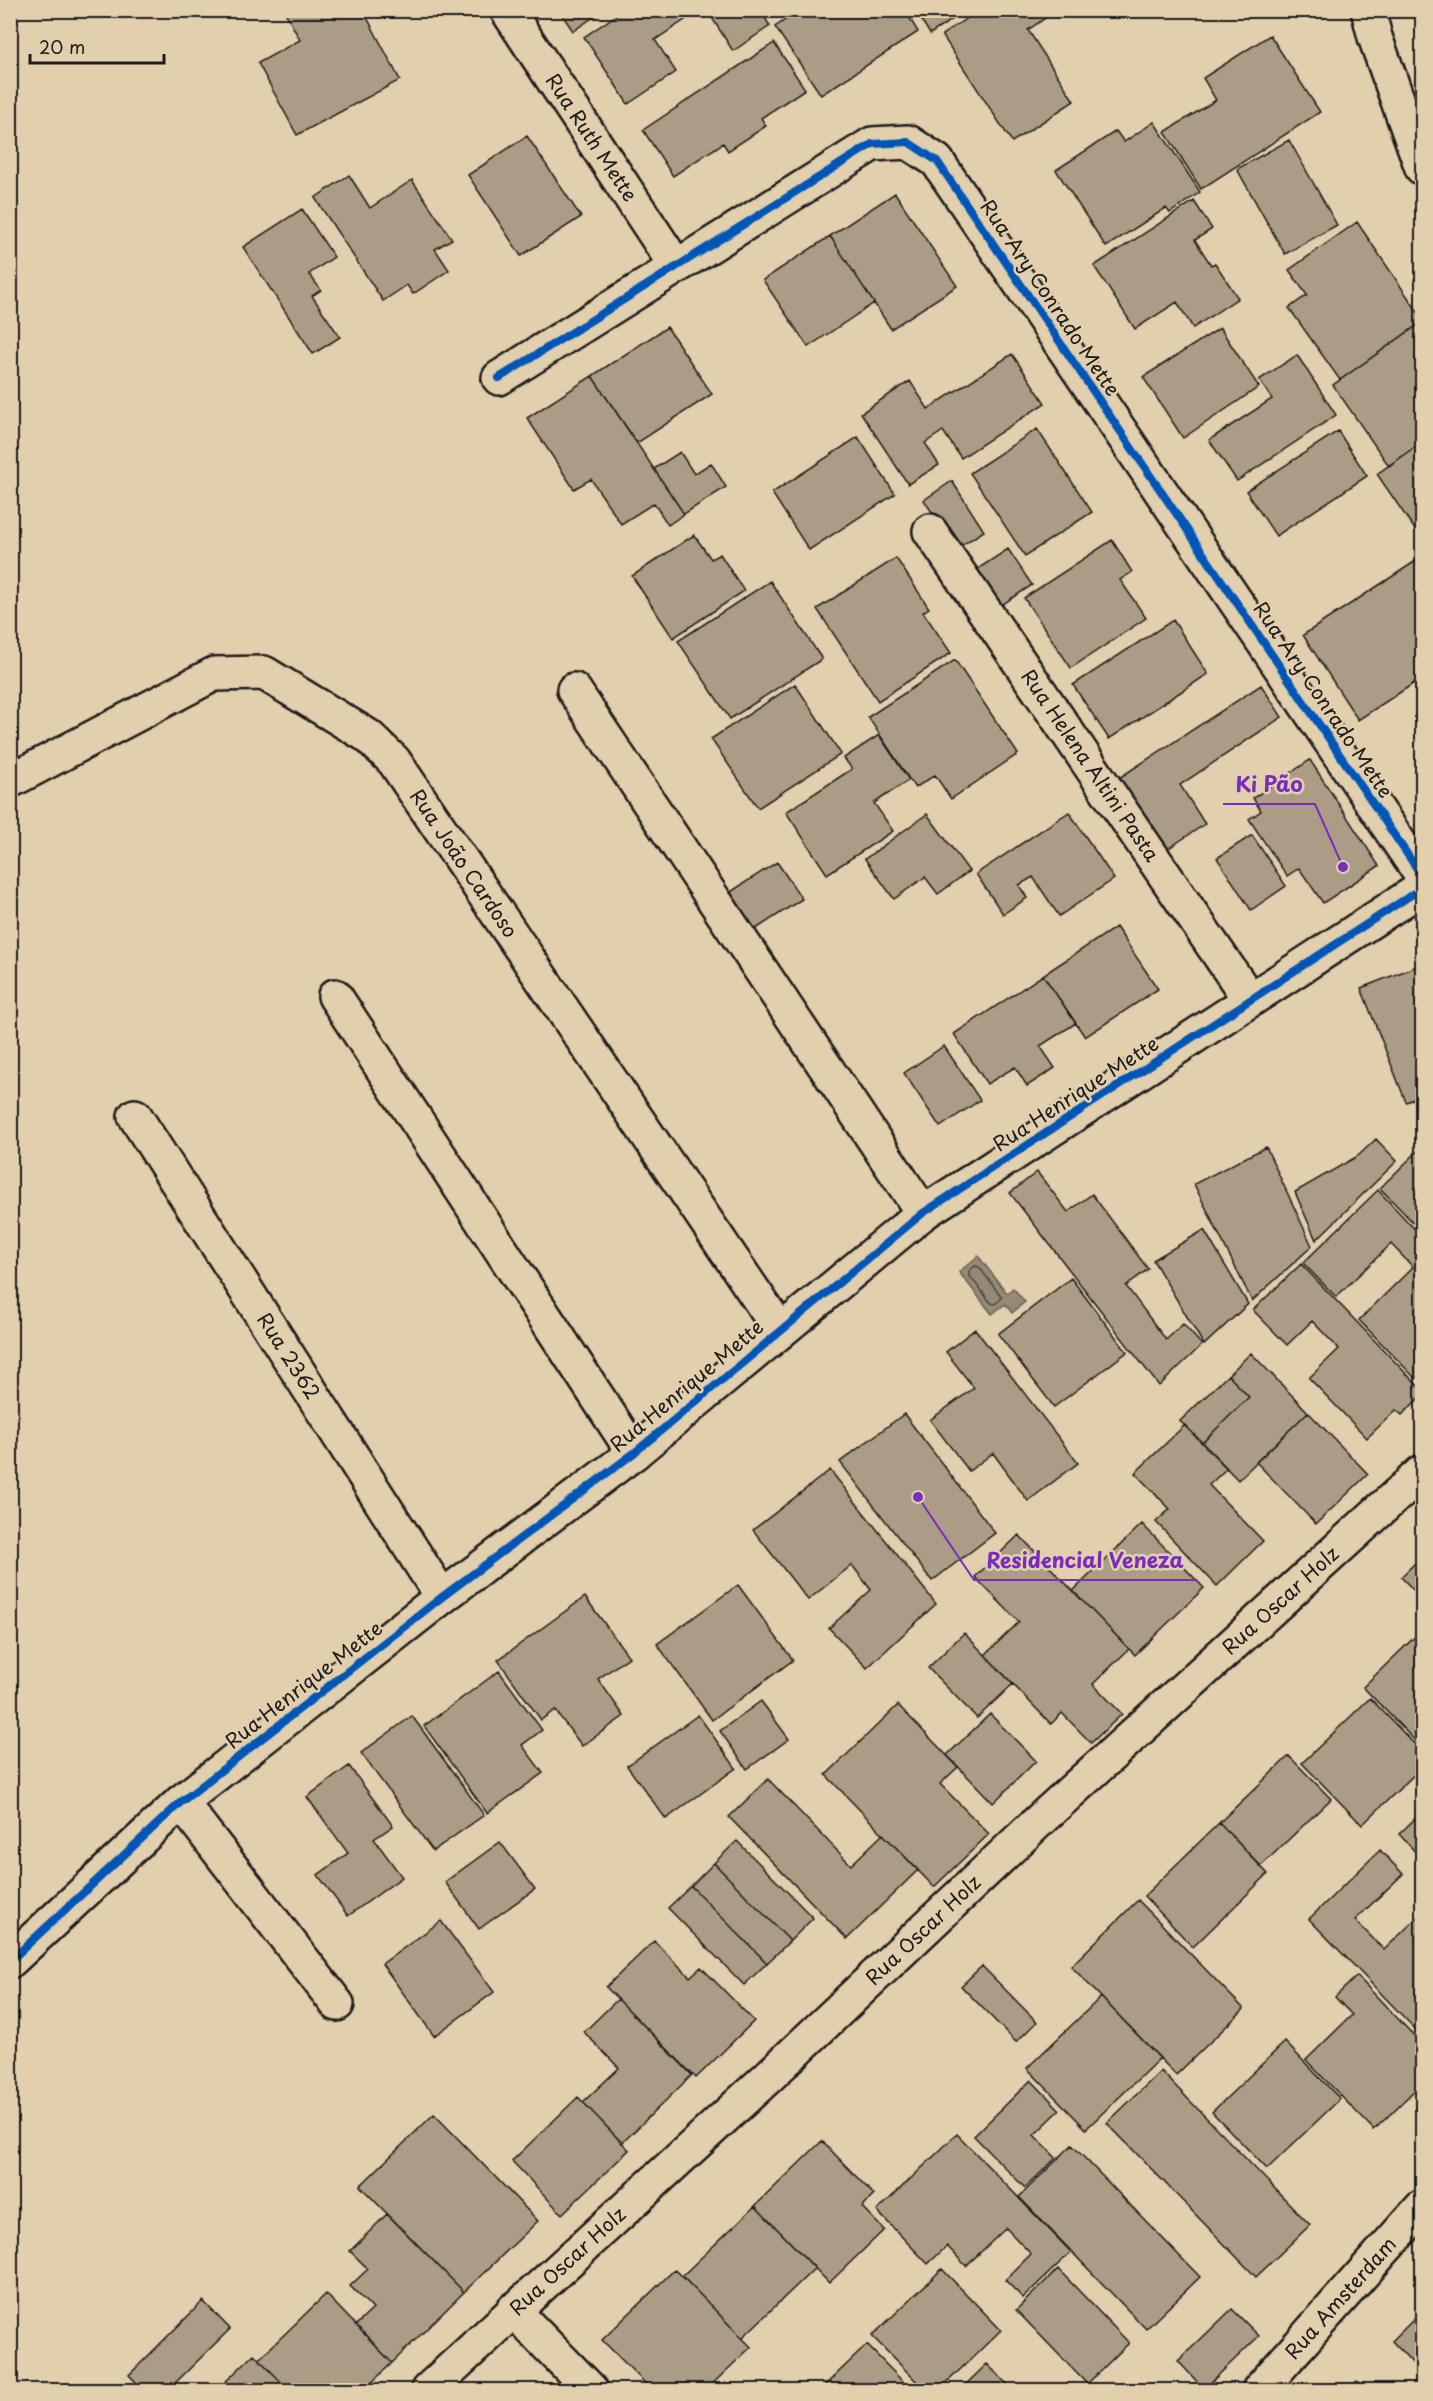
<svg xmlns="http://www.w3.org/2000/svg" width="1433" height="2401" font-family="'Playpen Sans',sans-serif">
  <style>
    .water { fill: #958a76; stroke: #655e52; stroke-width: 1.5 }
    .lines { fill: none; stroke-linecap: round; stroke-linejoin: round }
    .shore { stroke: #4c4840; stroke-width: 1.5 }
    .building { fill: #ab9d85; stroke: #1c1c1c; stroke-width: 1.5 }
    .minor-casing { stroke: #1c1c1c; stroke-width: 38 }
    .minor { stroke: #e1cfad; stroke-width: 33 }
    .cycleway-casing { stroke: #e1cfad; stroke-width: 11 }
    .cycleway { stroke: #0057b8; stroke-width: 8 }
    .labels { text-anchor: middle; stroke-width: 5; stroke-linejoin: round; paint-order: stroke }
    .street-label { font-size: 20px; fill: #1c1c1c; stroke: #e1cfad }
    .leader { fill: none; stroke: #7b2cbf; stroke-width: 2 }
    .callout-dot { fill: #7b2cbf; stroke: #e1cfad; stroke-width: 2 }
    .callout-label { font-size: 21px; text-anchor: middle; font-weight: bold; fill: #7b2cbf; stroke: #e1cfad; stroke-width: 5; stroke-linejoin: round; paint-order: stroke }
  </style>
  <rect width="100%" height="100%" fill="#e1cfad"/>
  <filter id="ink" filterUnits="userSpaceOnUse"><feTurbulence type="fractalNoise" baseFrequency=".0167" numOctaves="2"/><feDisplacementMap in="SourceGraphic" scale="12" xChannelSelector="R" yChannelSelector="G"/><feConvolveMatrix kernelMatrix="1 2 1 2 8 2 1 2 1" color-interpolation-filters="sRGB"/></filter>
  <g filter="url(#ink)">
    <!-- water -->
    <path class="water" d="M 978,1256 L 1007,1293 L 1013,1288 L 1025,1302 L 1012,1313 L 1005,1304 L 992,1314 L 959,1272 Z"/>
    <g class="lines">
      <!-- shore -->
      <path class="shore" d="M 975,1266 L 979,1267 L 1001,1296 L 1001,1299 L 995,1304 L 991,1303 L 969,1275 L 969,1271 Z"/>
    </g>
    <!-- building -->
    <path class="building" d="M 284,10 L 363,10 L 400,80 L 297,135 L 258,63 L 300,40 Z
      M 559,10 L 604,10 L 573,31 Z
      M 624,10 L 700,10 L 655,40 L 676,72 L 628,104 L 584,37 Z
      M 707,10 L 760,10 L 770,26 L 733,51 Z
      M 800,10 L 905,10 L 918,32 L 821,95 L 775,27 Z
      M 915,10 L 967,10 L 930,34 Z
      M 979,10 L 1057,10 L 1028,30 L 1074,101 L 1012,142 L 942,35 Z
      M 1270,35 L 1320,112 L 1201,189 L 1165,132 L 1216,100 L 1203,78 Z
      M 774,43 L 805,89 L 761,118 L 766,126 L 728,151 L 723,143 L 673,176 L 643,130 Z
      M 1154,122 L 1200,192 L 1170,213 L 1166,208 L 1106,247 L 1056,170 L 1116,131 L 1124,142 Z
      M 527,136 L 581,217 L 521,256 L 468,175 Z
      M 1289,140 L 1337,225 L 1285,254 L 1237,169 Z
      M 349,175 L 370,208 L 412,180 L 452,239 L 435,249 L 449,270 L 413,294 L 407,285 L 383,301 L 315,198 Z
      M 895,193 L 957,286 L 891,329 L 830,236 Z
      M 1194,201 L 1212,229 L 1195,240 L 1211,265 L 1215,263 L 1238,298 L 1193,328 L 1177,302 L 1135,329 L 1094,266 Z
      M 302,209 L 334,257 L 309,274 L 321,290 L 312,296 L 340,337 L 313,354 L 243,247 Z
      M 1357,222 L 1422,318 L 1422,322 L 1340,380 L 1289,308 L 1307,295 L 1289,270 Z
      M 830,236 L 874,303 L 808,347 L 763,280 Z
      M 1422,322 L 1422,442 L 1389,466 L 1333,385 Z
      M 667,327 L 712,394 L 637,443 L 592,376 Z
      M 1220,328 L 1259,387 L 1183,438 L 1143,377 Z
      M 1012,354 L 1045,403 L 961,458 L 943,431 L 925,443 L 939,465 L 908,484 L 861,413 L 910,381 L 928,409 Z
      M 1297,355 L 1336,415 L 1237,481 L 1209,440 L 1272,399 L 1259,380 Z
      M 592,376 L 684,514 L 668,525 L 654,503 L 621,524 L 591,479 L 574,489 L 527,418 Z
      M 1037,429 L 1092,512 L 1025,556 L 970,473 Z
      M 1338,431 L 1367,476 L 1276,536 L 1246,491 Z
      M 858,437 L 895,494 L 809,550 L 772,493 Z
      M 1422,442 L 1422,540 L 1377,474 Z
      M 680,452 L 694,474 L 711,463 L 726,487 L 684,514 L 654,469 Z
      M 952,481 L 984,531 L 956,549 L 924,500 Z
      M 694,535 L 711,559 L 720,554 L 744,591 L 673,638 L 632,576 Z
      M 1112,540 L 1132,572 L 1120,580 L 1146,618 L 1071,668 L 1024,598 Z
      M 1008,549 L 1032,585 L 997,608 L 973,572 Z
      M 1422,557 L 1422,678 L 1358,720 L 1303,635 Z
      M 896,558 L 929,608 L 923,612 L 951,653 L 878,701 L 817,609 Z
      M 770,581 L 822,659 L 730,719 L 678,641 Z
      M 1173,620 L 1208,674 L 1109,739 L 1073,685 Z
      M 955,660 L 1018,754 L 951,799 L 935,775 L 915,788 L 868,717 Z
      M 795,684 L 841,754 L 758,808 L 711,739 Z
      M 1261,685 L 1282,717 L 1180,785 L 1205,824 L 1166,850 L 1119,778 Z
      M 879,735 L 909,780 L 874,803 L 893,831 L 827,874 L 786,812 L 852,769 L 844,758 Z
      M 1310,760 L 1379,866 L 1323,903 L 1299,868 L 1287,876 L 1249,819 L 1261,811 L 1253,798 Z
      M 1069,812 L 1114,879 L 1059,916 L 1033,877 L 1019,885 L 1027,898 L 1003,914 L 976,874 Z
      M 927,814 L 969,871 L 938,894 L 925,877 L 894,899 L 865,859 Z
      M 1252,835 L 1286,886 L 1251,910 L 1217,858 Z
      M 777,862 L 802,899 L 753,931 L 729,893 Z
      M 1116,927 L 1158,989 L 1085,1037 L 1043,975 Z
      M 1422,964 L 1422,1096 L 1406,1102 L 1361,988 Z
      M 1043,975 L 1076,1023 L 1040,1046 L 1055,1068 L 1027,1086 L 1015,1067 L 987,1084 L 954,1034 Z
      M 944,1046 L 980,1100 L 940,1127 L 904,1073 Z
      M 1376,1139 L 1397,1161 L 1316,1240 L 1295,1192 L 1358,1156 Z
      M 1266,1147 L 1312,1246 L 1252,1301 L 1194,1184 Z
      M 1422,1147 L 1422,1232 L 1380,1188 Z
      M 1037,1172 L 1068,1212 L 1092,1194 L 1148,1269 L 1126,1286 L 1166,1340 L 1183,1324 L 1202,1345 L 1159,1386 L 1010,1193 Z
      M 1378,1190 L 1422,1237 L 1422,1372 L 1416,1379 L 1359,1320 L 1413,1267 L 1391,1244 L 1336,1297 L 1303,1263 Z
      M 1204,1230 L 1248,1304 L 1204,1345 L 1153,1260 Z
      M 1301,1264 L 1422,1390 L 1422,1395 L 1402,1415 L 1396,1410 L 1367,1438 L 1309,1378 L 1339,1349 L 1312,1321 L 1287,1345 L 1253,1310 Z
      M 1071,1278 L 1127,1352 L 1054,1407 L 998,1334 Z
      M 975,1329 L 1078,1463 L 1028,1501 L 993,1453 L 969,1471 L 930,1420 L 974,1388 L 946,1352 Z
      M 1251,1353 L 1308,1412 L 1238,1480 L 1202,1443 L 1249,1397 L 1228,1375 Z
      M 1228,1375 L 1249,1397 L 1202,1443 L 1180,1421 Z
      M 1308,1412 L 1368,1474 L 1316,1524 L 1256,1462 Z
      M 904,1414 L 995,1533 L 932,1581 L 840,1462 Z
      M 1185,1425 L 1227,1468 L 1209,1485 L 1263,1541 L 1217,1586 L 1156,1522 L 1170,1509 L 1135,1473 Z
      M 830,1470 L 936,1604 L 867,1668 L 829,1628 L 871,1590 L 852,1565 L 808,1600 L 753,1530 Z
      M 1142,1524 L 1204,1588 L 1135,1655 L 1073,1591 Z
      M 1019,1535 L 1129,1649 L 1093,1684 L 1122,1714 L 1091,1743 L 1062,1713 L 1051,1724 L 985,1655 L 1019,1622 L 975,1577 Z
      M 1422,1556 L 1422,1599 L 1401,1577 Z
      M 738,1585 L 793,1660 L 712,1720 L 657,1644 Z
      M 585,1597 L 629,1657 L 598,1679 L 624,1716 L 582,1746 L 555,1710 L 541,1720 L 498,1660 Z
      M 1422,1630 L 1422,1748 L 1363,1687 Z
      M 964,1633 L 1013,1684 L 977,1718 L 928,1668 Z
      M 499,1671 L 542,1730 L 522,1745 L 543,1773 L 487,1813 L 424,1726 Z
      M 1370,1698 L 1422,1752 L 1422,1767 L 1362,1825 L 1302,1763 Z
      M 761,1701 L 789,1739 L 747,1769 L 720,1731 Z
      M 898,1705 L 958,1767 L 940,1784 L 989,1834 L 934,1887 L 826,1775 Z
      M 990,1714 L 1036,1761 L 993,1803 L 947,1755 Z
      M 698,1715 L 736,1768 L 666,1819 L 627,1766 Z
      M 412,1716 L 484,1815 L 433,1851 L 361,1753 Z
      M 1289,1756 L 1331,1799 L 1261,1866 L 1219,1823 Z
      M 349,1766 L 393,1826 L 374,1839 L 402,1877 L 348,1916 L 318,1875 L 348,1853 L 307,1797 Z
      M 768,1779 L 851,1865 L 883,1834 L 918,1870 L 847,1939 L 729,1817 Z
      M 1422,1812 L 1422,1859 L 1399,1834 Z
      M 1219,1823 L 1268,1874 L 1193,1947 L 1144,1896 Z
      M 737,1841 L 813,1918 L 790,1941 L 714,1863 Z
      M 500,1842 L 535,1889 L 479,1929 L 445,1882 Z
      M 1380,1850 L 1403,1874 L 1355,1920 L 1384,1950 L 1422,1913 L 1422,2036 L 1309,1919 Z
      M 714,1863 L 790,1941 L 767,1963 L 691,1886 Z
      M 691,1886 L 767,1963 L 744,1985 L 668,1908 Z
      M 1138,1900 L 1244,2009 L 1176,2075 L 1071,1966 Z
      M 441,1921 L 494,1992 L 434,2036 L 382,1964 Z
      M 654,1941 L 690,1977 L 701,1967 L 754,2021 L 696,2078 L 606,1987 Z
      M 982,1966 L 1037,2022 L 1016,2042 L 961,1986 Z
      M 1357,1976 L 1422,2044 L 1422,2083 L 1374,2130 L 1306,2060 L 1352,2015 L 1335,1997 Z
      M 1101,1997 L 1160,2058 L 1086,2129 L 1027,2068 Z
      M 618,1999 L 692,2075 L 622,2143 L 583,2102 L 619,2068 L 584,2032 Z
      M 1285,2042 L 1340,2099 L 1267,2169 L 1212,2112 Z
      M 1161,2071 L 1310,2225 L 1256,2277 L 1107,2123 Z
      M 1031,2080 L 1060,2110 L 1034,2135 L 1056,2158 L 1025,2188 L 974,2136 Z
      M 578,2097 L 629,2150 L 562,2214 L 512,2161 Z
      M 434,2114 L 538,2221 L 464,2292 L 360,2186 Z
      M 957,2134 L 1071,2252 L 1023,2298 L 1005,2280 L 1031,2254 L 1006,2228 L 966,2266 L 947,2246 L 928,2264 L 877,2211 Z
      M 822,2141 L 874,2195 L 862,2207 L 884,2230 L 829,2283 L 755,2206 Z
      M 1072,2145 L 1200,2277 L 1146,2329 L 1019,2197 Z
      M 755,2206 L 815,2268 L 742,2338 L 682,2276 Z
      M 387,2214 L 464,2292 L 392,2363 L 356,2325 L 373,2309 L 350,2286 L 368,2269 L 350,2251 Z
      M 675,2269 L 751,2347 L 706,2390 L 652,2390 L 602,2340 Z
      M 942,2269 L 1001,2330 L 939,2390 L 925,2390 L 872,2336 Z
      M 1058,2269 L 1129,2343 L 1087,2384 L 1016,2310 Z
      M 326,2294 L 392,2363 L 364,2390 L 289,2390 L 259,2359 Z
      M 203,2301 L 230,2329 L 168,2390 L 144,2390 L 129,2375 Z
      M 1232,2309 L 1259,2336 L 1204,2389 L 1178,2361 Z
      M 1422,2311 L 1422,2373 L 1392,2341 Z
      M 867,2345 L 911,2390 L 820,2390 Z
      M 254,2354 L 289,2390 L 217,2390 Z
      M 987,2364 L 1013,2390 L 960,2390 Z
      M 1357,2381 L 1366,2390 L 1347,2390 Z"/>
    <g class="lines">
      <defs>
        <g id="minor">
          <path id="s1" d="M 507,10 L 676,266"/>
          <path d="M 1368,10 L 1375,37 L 1422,168"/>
          <path d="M 499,378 L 872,144 L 908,142 L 937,161 L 1422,876"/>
          <path id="s2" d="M 930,531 L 1250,1000"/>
          <path d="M 574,690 L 923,1213"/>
          <path id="s3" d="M 10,781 L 214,674 L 264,673 L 368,736 L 394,761 L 780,1330"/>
          <path d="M 335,996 L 634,1453"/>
          <path id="s4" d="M 135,1116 L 442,1597"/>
          <path d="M 181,1802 L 337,2004"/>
          <path d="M 10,1961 L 181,1802 L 442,1597 L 634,1453 L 923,1213 L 1422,888"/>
          <path d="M 513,2310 L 591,2390"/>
          <path id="s5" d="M 428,2390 L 766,2079 L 1042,1818 L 1422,1472"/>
          <path id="s6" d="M 1259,2390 L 1422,2207"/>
        </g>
      </defs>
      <!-- minor casing -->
      <use href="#minor" class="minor-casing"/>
      <!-- minor -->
      <use href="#minor" class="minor"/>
      <defs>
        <path id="cycleway" d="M 499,378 L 872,144 L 908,142 L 937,161 L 1422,876
          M 10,1961 L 181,1802 L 442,1597 L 634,1453 L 923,1213 L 1422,888"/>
      </defs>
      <!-- cycleway casing -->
      <use href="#cycleway" class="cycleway-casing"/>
      <!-- cycleway -->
      <use href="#cycleway" class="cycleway"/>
    </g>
  </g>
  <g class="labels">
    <!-- street labels -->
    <g class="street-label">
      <text dy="7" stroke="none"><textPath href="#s1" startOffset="153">Rua Ruth Mette</textPath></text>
      <text transform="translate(1050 298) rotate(56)" y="7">Rua Ary Conrado Mette</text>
      <text transform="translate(1323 700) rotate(56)" y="7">Rua Ary Conrado Mette</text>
      <text dy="7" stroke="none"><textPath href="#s2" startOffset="284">Rua Helena Altini Pasta</textPath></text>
      <text dy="7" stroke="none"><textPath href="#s3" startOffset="562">Rua João Cardoso</textPath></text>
      <text transform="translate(1076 1094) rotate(-33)" y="7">Rua Henrique Mette</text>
      <text dy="7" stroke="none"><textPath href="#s4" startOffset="285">Rua 2362</textPath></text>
      <text transform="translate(687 1386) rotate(-40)" y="7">Rua Henrique Mette</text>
      <text dy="7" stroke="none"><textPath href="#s5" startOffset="1162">Rua Oscar Holz</textPath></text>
      <text transform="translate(304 1685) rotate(-38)" y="7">Rua Henrique Mette</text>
      <text dy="7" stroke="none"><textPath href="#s5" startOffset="676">Rua Oscar Holz</textPath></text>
      <text dy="7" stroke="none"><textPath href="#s5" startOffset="190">Rua Oscar Holz</textPath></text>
      <text dy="7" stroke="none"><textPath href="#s6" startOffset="123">Rua Amsterdam</textPath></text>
    </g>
  </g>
  <!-- callouts -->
  <path class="leader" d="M1343 867L1315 804H1223M918 1497L974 1580H1197"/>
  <g class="callout-dot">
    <circle cx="1343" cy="867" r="6"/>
    <circle cx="918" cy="1497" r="6"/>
  </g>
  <g class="callout-label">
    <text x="1269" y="792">Ki Pão</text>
    <text x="1085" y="1568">Residencial Veneza</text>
  </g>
  <!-- margin -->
  <rect width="1433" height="2401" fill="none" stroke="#e1cfad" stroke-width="36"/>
  <rect x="18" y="18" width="1397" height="2365" fill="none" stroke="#1c1c1c" stroke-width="2" filter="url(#ink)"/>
  <!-- scale -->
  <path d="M30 54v9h134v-9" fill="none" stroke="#1c1c1c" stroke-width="3"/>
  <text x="39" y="54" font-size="18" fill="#1c1c1c" stroke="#e1cfad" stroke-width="4.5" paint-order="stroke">20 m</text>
</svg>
